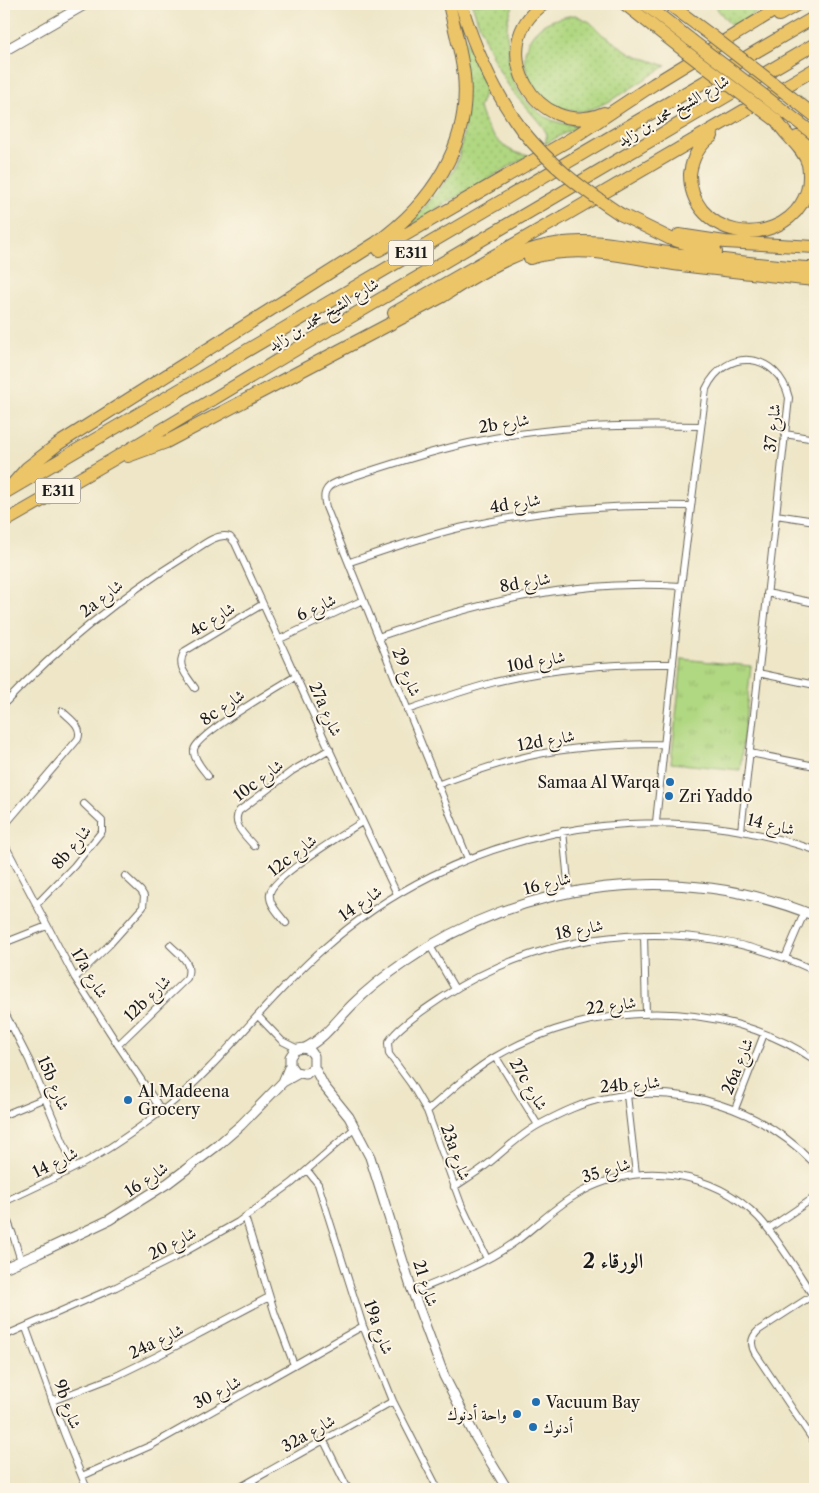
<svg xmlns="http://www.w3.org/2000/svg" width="819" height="1493" font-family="'Libre Caslon Text',Amiri,serif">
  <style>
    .park { fill: url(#park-tufts); stroke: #667a4e }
    .garden { fill: url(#garden-dots); stroke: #667a4e }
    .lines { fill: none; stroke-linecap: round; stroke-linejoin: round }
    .minor-casing { stroke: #666358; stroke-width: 8 }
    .tertiary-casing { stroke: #666358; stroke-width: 11 }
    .motorway-casing { stroke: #666358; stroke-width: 14 }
    .minor { stroke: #fff; stroke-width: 6 }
    .tertiary { stroke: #fff; stroke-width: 9 }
    .motorway { stroke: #edc569; stroke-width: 12 }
    .motorway-bridge-casing { stroke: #666358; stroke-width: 14; stroke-linecap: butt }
    .motorway-bridge { stroke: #edc569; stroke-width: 12 }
    .poi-dot { fill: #1f6fb2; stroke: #fcf5e5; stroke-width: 2 }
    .labels { text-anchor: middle; stroke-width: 4; stroke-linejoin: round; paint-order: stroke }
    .shield { fill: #fcf5e5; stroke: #5f5d58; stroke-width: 1 }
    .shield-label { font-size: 15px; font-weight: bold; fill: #1c1c1c }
    .street-label { font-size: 16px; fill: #1c1c1c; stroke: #fcf5e5 }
    .poi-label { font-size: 16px; fill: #1c1c1c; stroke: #fcf5e5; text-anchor: start }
    .district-label { font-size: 21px; font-weight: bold; fill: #1c1c1c; stroke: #fcf5e5 }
  </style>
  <defs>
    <pattern id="park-tufts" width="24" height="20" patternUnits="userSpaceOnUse" patternTransform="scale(1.25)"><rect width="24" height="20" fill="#b0d781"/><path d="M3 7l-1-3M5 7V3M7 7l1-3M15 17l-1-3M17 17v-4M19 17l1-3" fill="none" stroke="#97b86f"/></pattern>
    <pattern id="garden-dots" width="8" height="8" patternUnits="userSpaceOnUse" patternTransform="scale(1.25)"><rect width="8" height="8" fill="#b0d781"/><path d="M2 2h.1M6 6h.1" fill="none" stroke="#97b86f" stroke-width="1.8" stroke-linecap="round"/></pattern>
  </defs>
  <rect width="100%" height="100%" fill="#fcf5e5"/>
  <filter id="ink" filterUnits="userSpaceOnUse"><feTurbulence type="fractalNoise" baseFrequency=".02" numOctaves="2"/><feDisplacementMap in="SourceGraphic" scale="10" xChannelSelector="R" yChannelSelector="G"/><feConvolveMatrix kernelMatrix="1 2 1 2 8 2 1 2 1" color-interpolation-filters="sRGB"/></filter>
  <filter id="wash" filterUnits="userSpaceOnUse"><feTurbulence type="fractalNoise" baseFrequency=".0096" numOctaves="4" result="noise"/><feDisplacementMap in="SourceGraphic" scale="20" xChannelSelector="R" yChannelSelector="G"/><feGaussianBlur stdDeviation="1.12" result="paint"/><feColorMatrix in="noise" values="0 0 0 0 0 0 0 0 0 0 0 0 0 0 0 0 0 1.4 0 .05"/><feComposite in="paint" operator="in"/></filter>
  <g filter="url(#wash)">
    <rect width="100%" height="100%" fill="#eee6c7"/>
    <!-- park -->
    <path class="park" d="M 682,659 L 751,666 L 740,770 L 671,763 Z"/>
    <!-- garden -->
    <path class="garden" d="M 472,4 L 514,4 C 504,25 507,30 509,52 C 509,58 509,65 510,71 C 516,96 540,120 566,124 C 571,125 577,124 582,124 L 545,144 L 547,134 C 539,119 523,106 513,92 C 494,66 482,34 472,4 Z
      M 713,4 L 771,4 L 732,27 Z
      M 454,11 L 486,88 L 479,107 C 484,130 505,155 529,155 L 434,210 L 401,232 L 418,215 L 444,184 L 454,170 L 459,156 L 464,131 Z
      M 575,15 L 590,22 L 603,35 L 632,54 L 666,66 C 647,77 602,110 582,111 C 542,114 505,64 536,31 C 546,20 562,17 575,15 Z"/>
  </g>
  <g filter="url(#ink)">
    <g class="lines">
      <defs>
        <path id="minor" d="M 785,434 L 815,439
          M 776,515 L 815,521
          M 350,562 C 385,550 419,538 455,529 C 533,510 611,504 691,506
          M 767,593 L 815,603
          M 378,637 C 478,602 574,579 681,586
          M 280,639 L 363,600
          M 758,673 L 815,685
          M 195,688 C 187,676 175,665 185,651 L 263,604
          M 4,704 C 59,646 121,596 189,554 C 200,547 217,532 230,537 L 235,543 C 289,660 341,778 397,894
          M 407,710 C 436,700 465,690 495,682 C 553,668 613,663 673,664
          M 750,753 L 815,766
          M 208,776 C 203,769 193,759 194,750 C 195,735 280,686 296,676
          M 437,785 C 467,774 498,763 529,756 C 574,746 619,744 664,744
          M 656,822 L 681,586 L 706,389 C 726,346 778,352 789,398 L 741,831
          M 4,826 L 78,739 C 83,726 70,719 62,711
          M 563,831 L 569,892
          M 4,843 L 75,978 L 118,1045 L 162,1111
          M 254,846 C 246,836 231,825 239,811 L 292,771 L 330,749
          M 468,859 L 326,507 C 322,494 325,487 337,482 C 381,467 424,453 469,443 C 545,426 623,424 700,426
          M 36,905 L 74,866 L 102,831 L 102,821 L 84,804
          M 286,923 C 280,915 268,904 270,893 C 272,878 346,832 362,822
          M 644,935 L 646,1014
          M 4,943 L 47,926
          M 430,946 L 455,989
          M 785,958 L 805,911
          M 75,978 L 109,945 L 143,907 L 144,896 L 141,891 L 125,876
          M 4,1011 L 29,1060 L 74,1168
          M 258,1016 L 282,1041 L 298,1049
          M 4,1029 L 12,1026
          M 118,1045 L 187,978 C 193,962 180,955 170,945
          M 496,1057 L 538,1125
          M 627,1095 L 636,1174
          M 735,1109 L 764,1034
          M 427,1111 C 449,1092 470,1072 495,1057 C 591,1000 721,997 815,1060
          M 4,1115 L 45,1098
          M 307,1170 L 318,1184 L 363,1326 L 393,1401 L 438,1489
          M 454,1187 C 466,1179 478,1172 489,1163 C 505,1150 521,1134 540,1124 C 561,1113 583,1102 607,1098 C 683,1083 761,1108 815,1164
          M 4,1202 C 31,1189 58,1177 84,1163 C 111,1148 138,1129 163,1110 C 223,1063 265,1000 322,950 C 456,830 645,792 815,850
          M 4,1211 L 13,1235 L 21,1261
          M 245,1217 L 275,1314 L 294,1365
          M 768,1229 L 815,1197
          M 487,1259 L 461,1204 L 427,1111 L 411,1084 L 389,1054 L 388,1043 C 395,1028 428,1007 443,997 C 552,925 697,915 815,971
          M 413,1292 C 448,1278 484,1264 515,1242 C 537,1226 556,1205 581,1192 C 640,1161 712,1170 759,1218 C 780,1241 798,1273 815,1299
          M 813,1295 L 759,1330 C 751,1337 750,1344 755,1353 L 815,1443
          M 26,1328 L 64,1433 L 87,1489
          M 4,1336 L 116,1287 L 174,1258 L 238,1222 L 292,1183 L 355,1128
          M 52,1401 L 114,1377 L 159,1355 L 269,1297
          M 323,1439 L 348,1489
          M 82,1476 L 152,1445 L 363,1326
          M 252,1481 L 257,1489
          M 237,1489 L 393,1401"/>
        <path id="tertiary" d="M 4,51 L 86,4
          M 305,1048 C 324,1039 337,1020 352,1005 C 368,989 386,975 405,962 C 523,879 682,861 815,916
          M 314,1067 L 324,1086 L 349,1117 L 370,1157 L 411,1287 L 444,1376 L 475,1436 L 507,1489
          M 283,1082 L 290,1065 L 290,1057 L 294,1051 C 302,1046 310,1048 314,1056 L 314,1067 L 306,1074 L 295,1072 L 290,1065
          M 4,1268 L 39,1253 L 109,1220 L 168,1183 L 218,1145 L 241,1125 L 283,1082 L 299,1073"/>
        <path id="motorway" d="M 461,4 C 475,50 493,91 522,130
          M 544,4 C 483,45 536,142 604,113
          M 625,4 L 686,52
          M 645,4 L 691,40
          M 669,4 L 712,36
          M 779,15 L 798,4
          M 792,98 L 815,116
          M 784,111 L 815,135
          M 712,136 C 699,145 692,159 690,174 C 690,187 694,200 702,210 C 739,254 819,227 808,164 C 803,147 786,137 777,121
          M 797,137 L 815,152
          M 620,214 L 671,239 L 716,252
          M 679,235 L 725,242 L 815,247
          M 379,250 L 574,137 L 654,84 L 785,4
          M 530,258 C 582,243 624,257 674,264 C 721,270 768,275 815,280
          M 394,313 L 569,213 L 815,69
          M 128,456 L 166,442 L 443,296 C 469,279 507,256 537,248 C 582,235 624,246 668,253 C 692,257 716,259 740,262 C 765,265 790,268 815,268
          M 12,485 L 27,468 L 58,444 L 376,243 C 431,204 471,145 464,75 C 461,51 454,27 449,4
          M 4,493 L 815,17
          M 4,522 L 112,460 L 323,333 L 815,44"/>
      </defs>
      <!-- minor casing -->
      <use href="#minor" class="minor-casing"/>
      <!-- tertiary casing -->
      <use href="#tertiary" class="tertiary-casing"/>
      <!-- motorway casing -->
      <use href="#motorway" class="motorway-casing"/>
      <!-- minor -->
      <use href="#minor" class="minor"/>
      <!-- tertiary -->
      <use href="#tertiary" class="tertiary"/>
      <!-- motorway -->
      <use href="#motorway" class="motorway"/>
      <defs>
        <path id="motorway-bridge" d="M 712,36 L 792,98
          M 691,40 L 784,111
          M 686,52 L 777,121
          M 522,130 C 552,167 581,188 620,214"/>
      </defs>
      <!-- motorway-bridge casing -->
      <use href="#motorway-bridge" class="motorway-bridge-casing"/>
      <!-- motorway-bridge -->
      <use href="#motorway-bridge" class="motorway-bridge"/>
    </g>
  </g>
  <!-- markers -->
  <g class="poi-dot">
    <circle cx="670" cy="782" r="5"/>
    <circle cx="669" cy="796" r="5"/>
    <circle cx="128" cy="1100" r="5"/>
    <circle cx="536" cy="1402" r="5"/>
    <circle cx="517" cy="1414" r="5"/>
    <circle cx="533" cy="1427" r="5"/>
  </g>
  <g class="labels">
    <!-- shield labels -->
    <g class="shield">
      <rect x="388.5" y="240.5" width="45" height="25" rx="4"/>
      <rect x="35.5" y="478.5" width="45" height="25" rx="4"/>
    </g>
    <g class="shield-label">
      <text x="411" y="258">E311</text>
      <text x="58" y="496">E311</text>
    </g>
    <!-- street labels -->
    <g class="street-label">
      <text transform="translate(673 110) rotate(-30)" y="6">شارع الشيخ محمد بن زايد</text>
      <text transform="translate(323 314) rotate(-31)" y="6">شارع الشيخ محمد بن زايد</text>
      <text transform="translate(504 423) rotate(-9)" y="6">2b شارع</text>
      <text transform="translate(772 428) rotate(-84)" y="6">شارع 37</text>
      <text transform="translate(515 503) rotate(-9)" y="6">4d شارع</text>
      <text transform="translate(525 582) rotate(-10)" y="6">8d شارع</text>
      <text transform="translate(101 598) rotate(-38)" y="6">2a شارع</text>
      <text transform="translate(316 607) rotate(-25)" y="6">شارع 6</text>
      <text transform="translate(212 619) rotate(-31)" y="6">4c شارع</text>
      <text transform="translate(536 661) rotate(-10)" y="6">10d شارع</text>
      <text transform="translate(407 672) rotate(68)" y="6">شارع 29</text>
      <text transform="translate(222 707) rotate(-35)" y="6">8c شارع</text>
      <text transform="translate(326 709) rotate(66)" y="6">27a شارع</text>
      <text transform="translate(546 740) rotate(-10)" y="6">12d شارع</text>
      <text transform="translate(258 780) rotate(-37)" y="6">10c شارع</text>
      <text transform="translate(771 824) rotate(13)" y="6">شارع 14</text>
      <text transform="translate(71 847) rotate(-50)" y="6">8b شارع</text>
      <text transform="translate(292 855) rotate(-38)" y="6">12c شارع</text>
      <text transform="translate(547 883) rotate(-14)" y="6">شارع 16</text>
      <text transform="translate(360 903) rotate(-35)" y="6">شارع 14</text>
      <text transform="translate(579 929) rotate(-11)" y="6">شارع 18</text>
      <text transform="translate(90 973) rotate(59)" y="6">17a شارع</text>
      <text transform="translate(147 998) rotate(-44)" y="6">12b شارع</text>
      <text transform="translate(611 1005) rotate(-8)" y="6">شارع 22</text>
      <text transform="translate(737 1066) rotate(-68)" y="6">26a شارع</text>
      <text transform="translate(54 1083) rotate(67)" y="6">15b شارع</text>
      <text transform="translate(529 1084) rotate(59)" y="6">27c شارع</text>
      <text transform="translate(630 1084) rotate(-5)" y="6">24b شارع</text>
      <text transform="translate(456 1152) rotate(70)" y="6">23a شارع</text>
      <text transform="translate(55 1162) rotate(-26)" y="6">شارع 14</text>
      <text transform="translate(606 1170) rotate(-17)" y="6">شارع 35</text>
      <text transform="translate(146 1179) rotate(-34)" y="6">شارع 16</text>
      <text transform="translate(172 1243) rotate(-28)" y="6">شارع 20</text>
      <text transform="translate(426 1283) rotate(72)" y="6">شارع 21</text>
      <text transform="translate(379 1327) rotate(70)" y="6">19a شارع</text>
      <text transform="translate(156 1341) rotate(-26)" y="6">24a شارع</text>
      <text transform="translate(217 1392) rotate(-28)" y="6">شارع 30</text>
      <text transform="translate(68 1404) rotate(70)" y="6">9b شارع</text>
      <text transform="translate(308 1433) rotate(-30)" y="6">32a شارع</text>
    </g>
    <!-- poi labels -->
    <g class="poi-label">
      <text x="660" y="788" text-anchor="end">Samaa Al Warqa</text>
      <text x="679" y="802">Zri Yaddo</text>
      <text x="138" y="1097">Al Madeena<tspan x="138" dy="18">Grocery</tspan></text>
      <text x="546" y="1408">Vacuum Bay</text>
      <text x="507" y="1420" text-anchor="end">واحة أدنوك</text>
      <text x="543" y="1433">أدنوك</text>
    </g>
    <!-- district labels -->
    <g class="district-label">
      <text x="613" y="1268">الورقاء 2</text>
    </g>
  </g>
  <!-- margin -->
  <rect width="819" height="1493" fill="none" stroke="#fcf5e5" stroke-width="20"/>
</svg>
